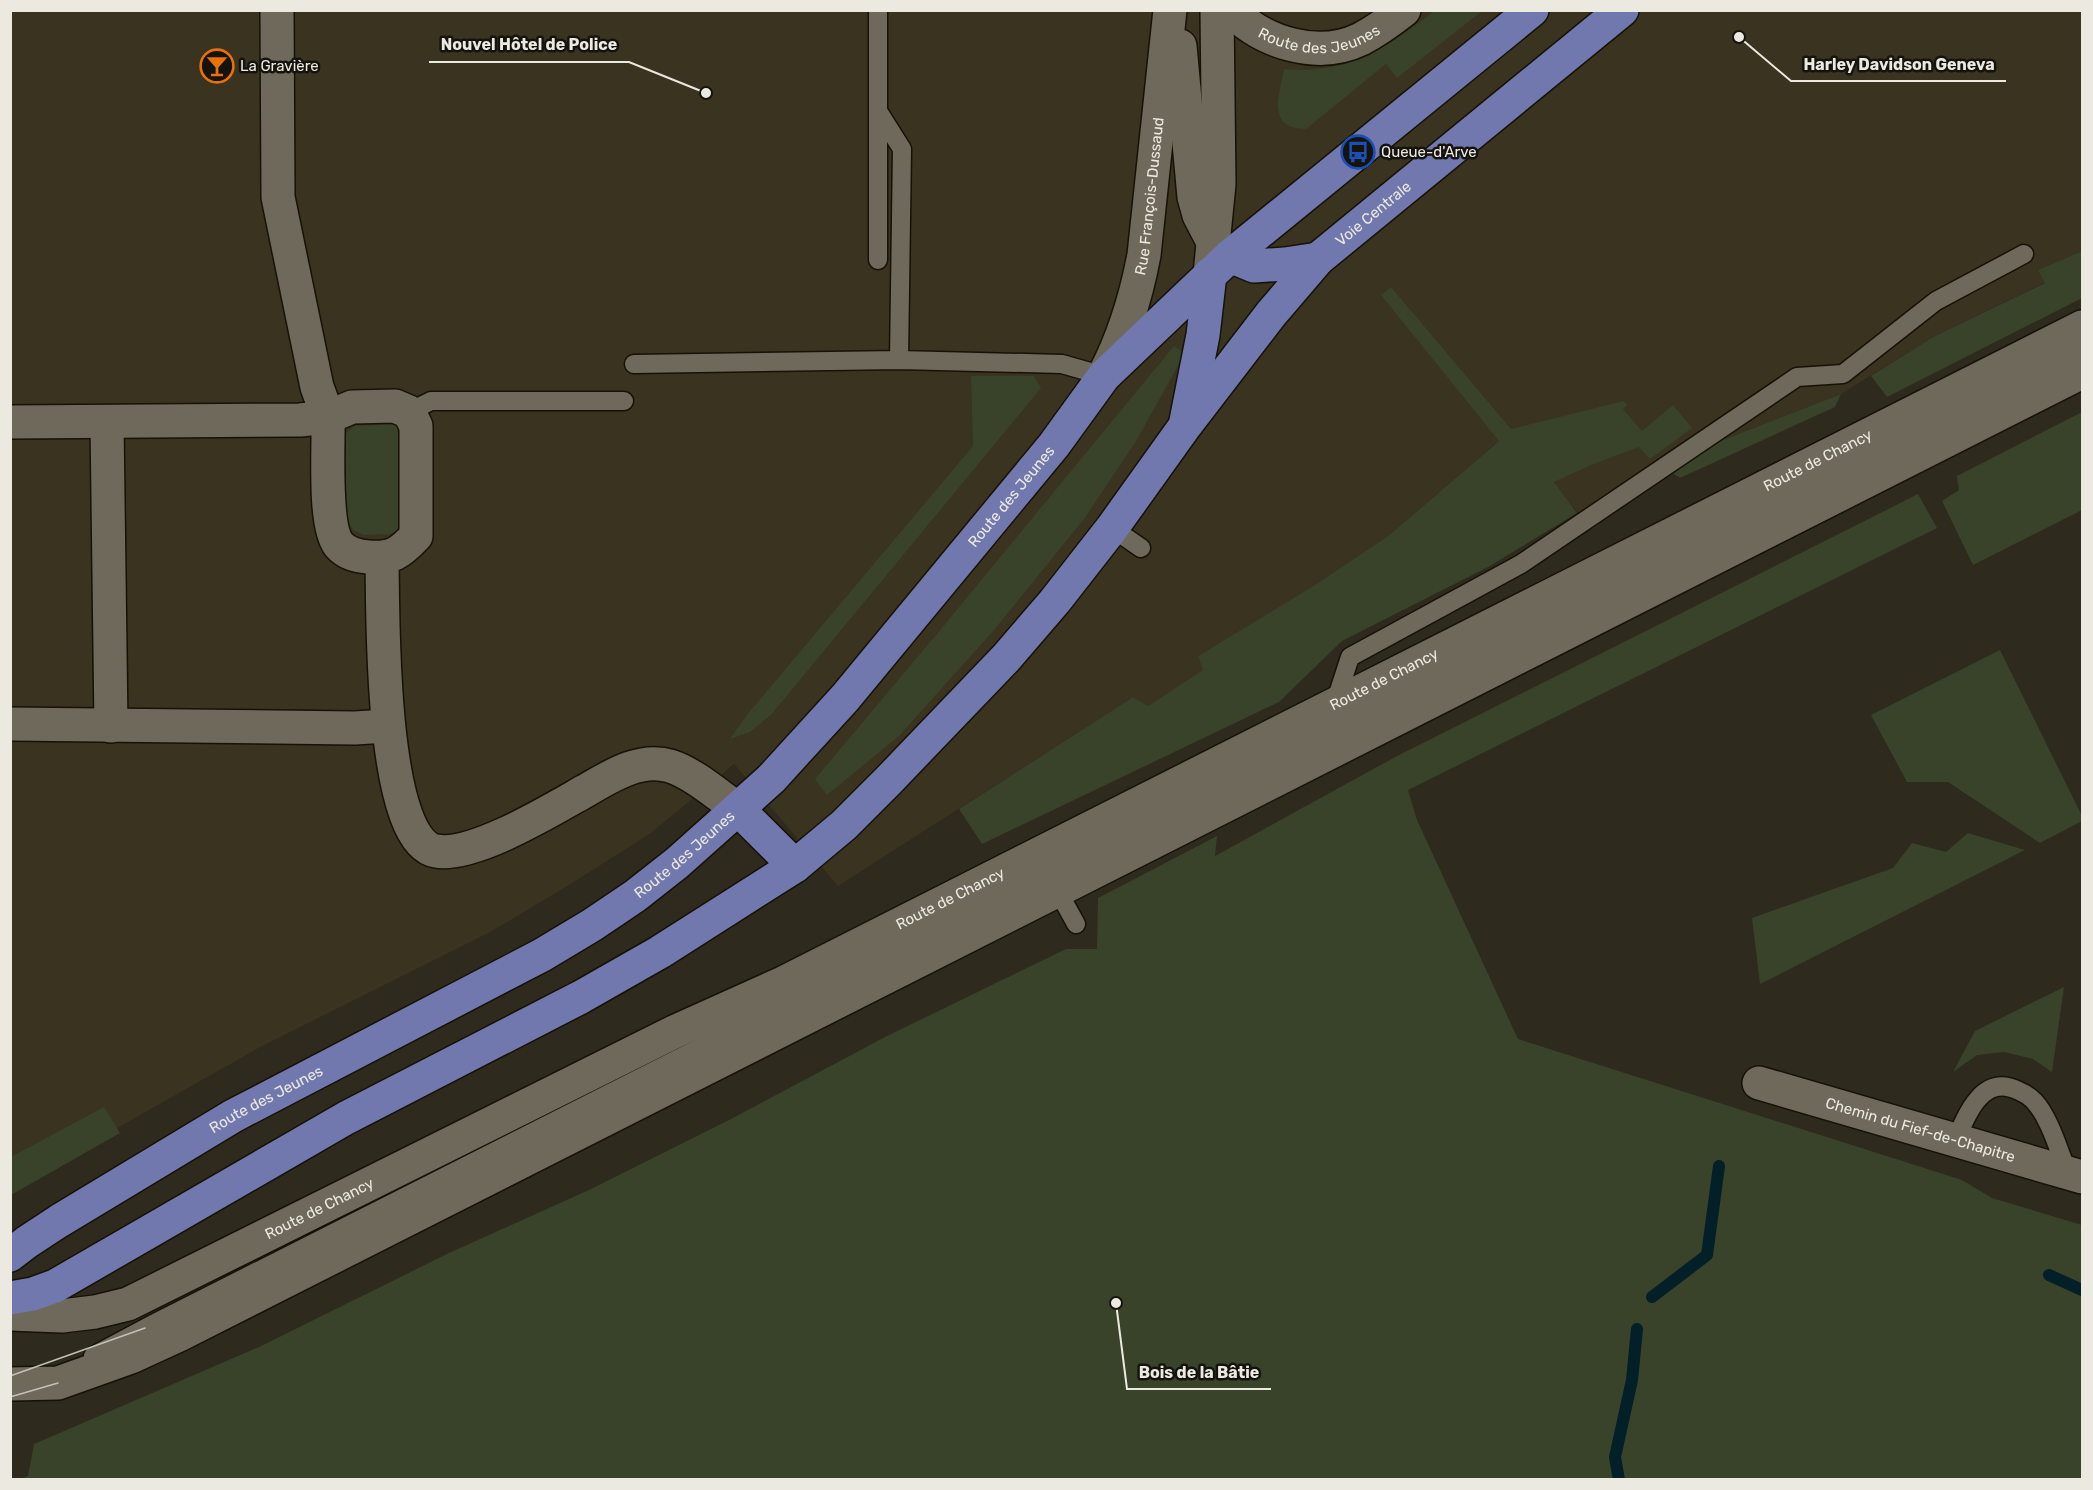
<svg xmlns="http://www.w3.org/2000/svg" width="2093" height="1490" font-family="Rubik,sans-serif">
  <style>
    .built { fill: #3a3320 }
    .green { fill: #38432a }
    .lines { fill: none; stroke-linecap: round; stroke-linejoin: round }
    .stream { stroke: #031f27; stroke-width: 12 }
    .lane-casing { stroke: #161207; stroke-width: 21 }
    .street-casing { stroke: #161207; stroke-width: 36 }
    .secondary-casing { stroke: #161207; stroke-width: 36 }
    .primary-casing { stroke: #161207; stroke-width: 36 }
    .lane { stroke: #6e695a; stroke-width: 18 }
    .street { stroke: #6e695a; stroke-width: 33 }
    .secondary { stroke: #6e695a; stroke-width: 33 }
    .primary { stroke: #7178ad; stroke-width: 33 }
    .tram { stroke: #c3c0b7; stroke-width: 1.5 }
    .labels { text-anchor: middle; stroke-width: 5; stroke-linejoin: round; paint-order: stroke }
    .street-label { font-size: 15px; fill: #ece9e1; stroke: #15130d }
    .poi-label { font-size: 15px; fill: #ece9e1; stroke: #15130d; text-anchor: start }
    .leader { fill: none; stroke: #ece9e1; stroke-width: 2 }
    .callout-dot { fill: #ece9e1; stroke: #15130d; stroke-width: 2 }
    .callout-label { font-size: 16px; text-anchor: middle; font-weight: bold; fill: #ece9e1; stroke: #15130d; stroke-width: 5; stroke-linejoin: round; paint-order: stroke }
  </style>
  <rect width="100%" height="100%" fill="#2e2a1d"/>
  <!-- built -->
  <path class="built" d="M 11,11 L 2082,11 L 2082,251 L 2038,270 L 2046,282 L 1933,337 L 1841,394 L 1705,447 L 1593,529 L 1567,500 L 1554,482 L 1508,433 L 1388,536 L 1315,585 L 1198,656 L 1204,670 L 1148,706 L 1133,697 L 838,886 L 734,764 L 651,833 L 569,885 L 492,931 L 262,1046 L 11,1188 Z"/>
  <!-- green -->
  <path class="green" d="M 1434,11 L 1482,11 L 1397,78 L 1386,64 L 1306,129 C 1266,128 1279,96 1284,69 C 1345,76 1389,47 1434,11 Z
    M 2082,251 L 2082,298 L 1887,397 L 1871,376 L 1933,337 L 2045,283 L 2038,270 Z
    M 1391,287 L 1511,429 L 1624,401 L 1627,405 L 1623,409 L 1642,431 L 1673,405 L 1692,428 L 1650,459 L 1639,447 L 1591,465 L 1554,482 L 1577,513 L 1490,566 L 1342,641 L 1279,702 L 982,844 L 959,809 L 1133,697 L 1148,706 L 1203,670 L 1198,656 L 1315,585 L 1388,536 L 1499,441 L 1381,295 Z
    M 1174,346 L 1185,353 L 1135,443 L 1084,519 L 994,630 L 899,736 L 827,795 L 815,779 L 941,629 Z
    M 971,376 L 1034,376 L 1041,388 L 771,715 L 750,732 L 730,739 L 746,716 L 973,446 Z
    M 1841,394 L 1835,407 L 1680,478 L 1671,472 L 1705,447 Z
    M 2082,412 L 2082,510 L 1973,565 L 1942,501 L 1959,490 L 1957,476 Z
    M 394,424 L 403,433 L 406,521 L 399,530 L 389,534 L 364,535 L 353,530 L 345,517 L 342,444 L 347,432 L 355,426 Z
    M 1918,494 L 1937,528 L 1408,790 L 1417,820 L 1518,1039 L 1962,1180 L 1992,1198 L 2082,1225 L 2082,1479 L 21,1479 L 28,1476 L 34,1444 L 261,1346 L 449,1253 L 591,1189 L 731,1119 L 885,1037 L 1066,949 L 1097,949 L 1098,898 L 1217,836 L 1215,856 L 1397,756 Z
    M 2000,650 L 2082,816 L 2082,821 L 2040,843 L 1948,782 L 1907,782 L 1871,715 Z
    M 1968,833 L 2025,850 L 1760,984 L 1752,918 L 1893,868 L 1912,843 L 1946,852 Z
    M 2064,987 L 2052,1072 L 2033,1059 L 2004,1052 L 1977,1055 L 1953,1072 L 1975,1031 Z
    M 104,1107 L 120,1133 L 11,1195 L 11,1157 Z"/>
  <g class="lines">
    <!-- stream -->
    <path class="stream" d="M 2049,1275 L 2082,1290
      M 1652,1297 L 1707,1255 L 1719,1166
      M 1619,1480 L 1615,1457 L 1632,1380 L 1637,1329"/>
    <defs>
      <path id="lane" d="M 878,111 L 902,149 L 899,360
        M 878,260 L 878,10
        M 634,364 L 899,360 L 1062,364 L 1104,376
        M 409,412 L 431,401 L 624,401
        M 1112,528 L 1141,548
        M 1335,703 L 1350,657 L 1521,564 L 1797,377 L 1843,374 L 1936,301 L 2024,254
        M 1054,884 L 1076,924
        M 1956,1140 C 1967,1113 1983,1073 2019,1091 C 2024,1093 2030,1097 2034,1101 C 2050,1118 2059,1152 2068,1173
        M 93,1356 L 155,1323 L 2082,349"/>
      <g id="street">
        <path d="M 395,406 L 409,412 L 416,426 L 416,536 C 400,553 392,559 368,557 C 357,556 347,554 339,545 C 323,525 329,445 328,417 L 352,407 Z"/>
        <path d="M 10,422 L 300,420 L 328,417 L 317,387 L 278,197 L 277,10"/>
        <path d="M 107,422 L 111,726"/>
        <path d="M 382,558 C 383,606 379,841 436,851 C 473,858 553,809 585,791 C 611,776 640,757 670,766 C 693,773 719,796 739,810"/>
        <path d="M 10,724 L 355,728 L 387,726"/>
        <path id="s1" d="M 1759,1083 L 2082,1177"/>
      </g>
      <g id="secondary">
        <path id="s2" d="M 1231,10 C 1263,43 1318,60 1361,39 C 1376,31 1390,21 1404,10"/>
        <path d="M 1180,46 L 1194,197 L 1199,215 L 1211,238"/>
        <path d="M 1210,274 L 1219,184 L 1217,10"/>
        <path id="s3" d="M 1104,375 C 1124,337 1136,297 1144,255 L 1170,10"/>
        <path id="s4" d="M 10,1314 L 62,1316 L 95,1312 L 128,1304 L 674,1032 L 783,983 L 2082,327"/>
        <path d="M 10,1384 L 58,1383 L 131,1357 L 179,1335 L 2082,372"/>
      </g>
      <g id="primary">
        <path d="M 1230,256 L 1254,266 L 1285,264 L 1318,259"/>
        <path d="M 1186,421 L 1203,335 L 1210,274"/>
        <path d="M 739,810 L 795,866"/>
        <path id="s5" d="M 10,1255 L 27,1242 L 59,1221 L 233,1116 L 542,955 L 592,925 L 635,896 L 677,863 L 771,779 L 845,698 L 1054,445 L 1104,376 L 1230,256 L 1532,10"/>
        <path id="s6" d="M 10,1298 L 33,1294 L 55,1286 L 346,1118 L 581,997 L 660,952 L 795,866 L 844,825 L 888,781 L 1006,658 L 1055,601 L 1112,528 L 1185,426 L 1271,314 L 1318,259 L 1622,10"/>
      </g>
    </defs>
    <!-- lane casing -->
    <use href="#lane" class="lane-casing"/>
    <!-- street casing -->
    <use href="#street" class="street-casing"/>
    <!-- secondary casing -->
    <use href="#secondary" class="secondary-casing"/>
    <!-- primary casing -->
    <use href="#primary" class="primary-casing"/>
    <!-- lane -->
    <use href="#lane" class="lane"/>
    <!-- street -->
    <use href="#street" class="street"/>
    <!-- secondary -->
    <use href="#secondary" class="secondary"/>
    <!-- primary -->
    <use href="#primary" class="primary"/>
    <!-- tram -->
    <path class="tram" d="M 10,1376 L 145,1328
      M 10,1397 L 58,1383"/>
  </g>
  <!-- icons -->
  <defs>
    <symbol id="bar-ring" viewBox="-11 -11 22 22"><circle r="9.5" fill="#15130d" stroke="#e8710a" stroke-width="1.5"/><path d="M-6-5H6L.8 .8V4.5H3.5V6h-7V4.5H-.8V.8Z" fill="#e8710a"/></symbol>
    <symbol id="bus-ring" viewBox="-11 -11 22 22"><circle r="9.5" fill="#15130d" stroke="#1a4fb4" stroke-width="1.5"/><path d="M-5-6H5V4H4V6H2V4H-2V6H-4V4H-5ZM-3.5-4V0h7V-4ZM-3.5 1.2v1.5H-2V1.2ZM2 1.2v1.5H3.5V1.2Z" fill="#1a4fb4"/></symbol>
  </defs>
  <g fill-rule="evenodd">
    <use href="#bar-ring" x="198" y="47" width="38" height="38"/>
    <use href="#bus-ring" x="1339" y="133" width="38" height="38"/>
  </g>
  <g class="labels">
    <!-- street labels -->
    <g class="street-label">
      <text dy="5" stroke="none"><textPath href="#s2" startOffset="99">Route des Jeunes</textPath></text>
      <text dy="5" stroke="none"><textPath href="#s3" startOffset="186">Rue François-Dussaud</textPath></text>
      <text dy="5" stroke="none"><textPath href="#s6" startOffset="1773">Voie Centrale</textPath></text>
      <text dy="5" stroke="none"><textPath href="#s4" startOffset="2008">Route de Chancy</textPath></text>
      <text dy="5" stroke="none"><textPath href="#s5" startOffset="1272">Route des Jeunes</textPath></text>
      <text dy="5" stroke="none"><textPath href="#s4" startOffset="1522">Route de Chancy</textPath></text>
      <text dy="5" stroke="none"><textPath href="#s5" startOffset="786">Route des Jeunes</textPath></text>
      <text dy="5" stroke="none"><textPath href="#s4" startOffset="1036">Route de Chancy</textPath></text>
      <text dy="5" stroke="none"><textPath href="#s5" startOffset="300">Route des Jeunes</textPath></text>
      <text dy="5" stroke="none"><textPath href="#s1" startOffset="168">Chemin du Fief-de-Chapitre</textPath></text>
      <text dy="5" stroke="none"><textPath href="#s4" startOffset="333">Route de Chancy</textPath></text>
    </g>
    <!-- poi labels -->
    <g class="poi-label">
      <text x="240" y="71">La Gravière</text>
      <text x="1381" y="157">Queue-d'Arve</text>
    </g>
  </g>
  <!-- callouts -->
  <path class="leader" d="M706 93L629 62H429M1739 37L1791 81H2006M1116 1303L1127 1389H1271"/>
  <g class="callout-dot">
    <circle cx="706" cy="93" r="6"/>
    <circle cx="1739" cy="37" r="6"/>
    <circle cx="1116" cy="1303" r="6"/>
  </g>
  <g class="callout-label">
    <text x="529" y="50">Nouvel Hôtel de Police</text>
    <text x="1899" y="70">Harley Davidson Geneva</text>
    <text x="1199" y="1378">Bois de la Bâtie</text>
  </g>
  <!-- border -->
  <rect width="2093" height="1490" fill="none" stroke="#ece9e1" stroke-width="24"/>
</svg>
